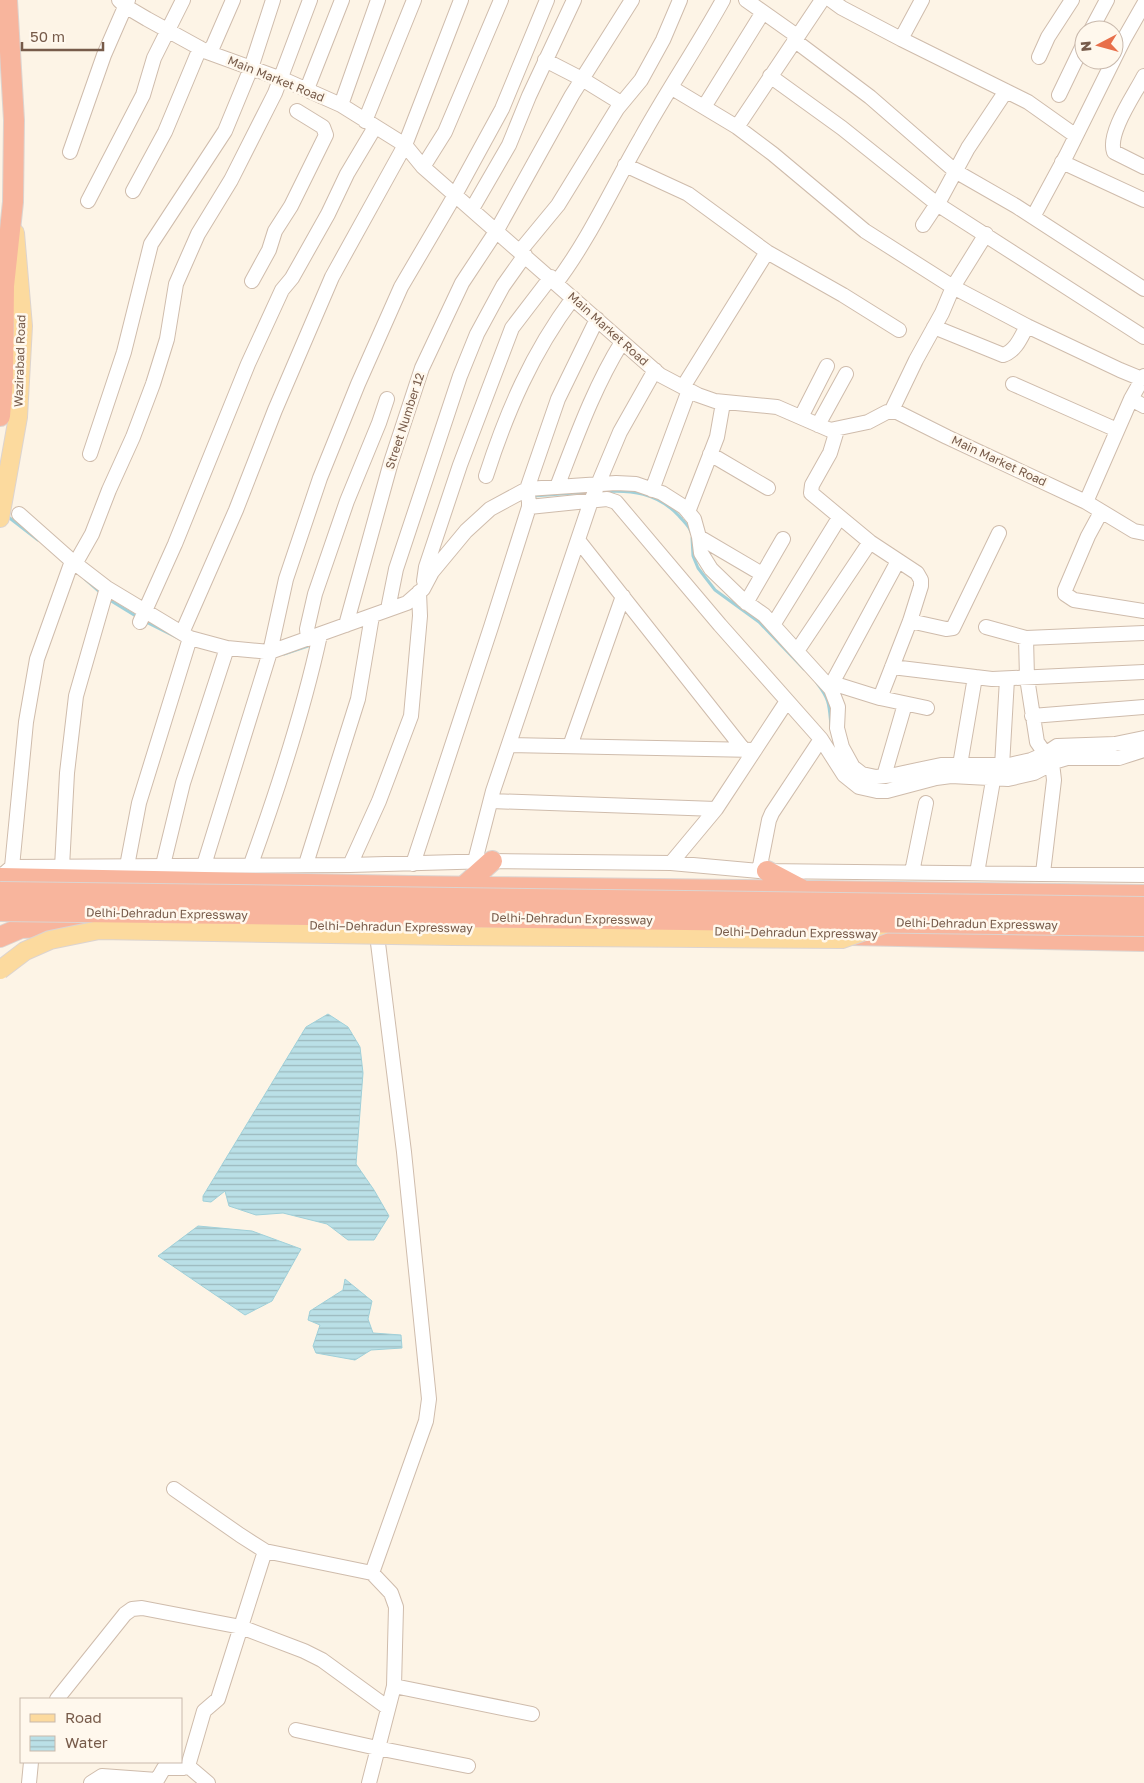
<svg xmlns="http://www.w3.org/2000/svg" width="1144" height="1783" font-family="'Golos Text',sans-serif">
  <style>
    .water { fill: url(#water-rules); stroke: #a0d0d9 }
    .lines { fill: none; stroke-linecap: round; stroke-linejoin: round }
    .stream { stroke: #a0d0d9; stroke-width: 3 }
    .minor-casing { stroke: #cfbcac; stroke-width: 16 }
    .major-casing { stroke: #dcd4d0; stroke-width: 20 }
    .highway-casing { stroke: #dcd4d0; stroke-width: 22 }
    .minor { stroke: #fff; stroke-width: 14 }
    .major { stroke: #fcda9e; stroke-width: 18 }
    .highway { stroke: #f8b59d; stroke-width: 20 }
    .major-bridge-casing { stroke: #dcd4d0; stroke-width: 20; stroke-linecap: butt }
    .highway-bridge-casing { stroke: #dcd4d0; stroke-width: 22; stroke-linecap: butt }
    .major-bridge { stroke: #fcda9e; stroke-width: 18 }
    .highway-bridge { stroke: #f8b59d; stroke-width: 20 }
    .labels { text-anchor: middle; stroke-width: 5; stroke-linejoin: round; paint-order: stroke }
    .street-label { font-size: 12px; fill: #775b4a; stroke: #fff8ed }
  </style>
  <defs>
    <pattern id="water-rules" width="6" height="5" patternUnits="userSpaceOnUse" patternTransform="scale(1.25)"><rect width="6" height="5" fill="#bae0e7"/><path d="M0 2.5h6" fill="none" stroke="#9cb9bd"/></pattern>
  </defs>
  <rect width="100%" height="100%" fill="#fdf4e6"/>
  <!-- water -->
  <path class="water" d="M 328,1014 L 348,1027 L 360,1047 L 363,1073 L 356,1164 L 374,1190 L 389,1216 L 374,1240 L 348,1240 L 327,1224 L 283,1213 L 256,1215 L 229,1206 L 225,1191 L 211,1202 L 203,1201 L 203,1196 L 306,1027 Z
    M 198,1226 L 252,1231 L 301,1249 L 272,1301 L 245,1315 L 158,1256 Z
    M 345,1279 L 372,1301 L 368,1319 L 373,1333 L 401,1335 L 402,1348 L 371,1350 L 355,1360 L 316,1353 L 313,1346 L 320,1325 L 308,1320 L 310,1311 L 343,1290 Z"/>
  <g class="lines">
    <!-- stream -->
    <path class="stream" d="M 600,492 C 631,489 658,493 679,516 C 684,522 689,526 691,532
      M 533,496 L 589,492
      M 7,516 L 38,540
      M 692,538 L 693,556 L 698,568 L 715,590 L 759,622 L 804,669
      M 85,579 L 101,593
      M 108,599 L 139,618
      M 144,621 L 178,638
      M 284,654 L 314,644
      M 817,683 C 830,700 829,705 831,726
      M 874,783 L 895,782"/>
    <defs>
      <path id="minor" d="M 119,0 L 125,6 L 147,19 L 207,52 L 287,81 L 341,105 L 405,145 L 423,167 L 660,375 L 698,395 L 715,401 L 777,407 L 830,430 L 868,422 L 887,412 L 897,412 L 947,437 L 1086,502 L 1134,531 L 1144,533
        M 746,0 L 797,36
        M 831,0 L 842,8 L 901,39 L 1028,102 L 1076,136
        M 1091,30 L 1107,0
        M 901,39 L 922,0
        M 794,40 L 870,97 L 955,171 L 1016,206 L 1144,289
        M 207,52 L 213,46 L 233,0
        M 1039,57 L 1048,37 L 1072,0
        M 545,60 L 582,79 L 621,103
        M 770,76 L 842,128 L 937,204 L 1144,337
        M 1144,76 C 1135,94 1107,133 1114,152 L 1144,167
        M 672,88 L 737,127 L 773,154 L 865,231 L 953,287 L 1027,326 L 1120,370 L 1142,379
        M 307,89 L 342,0
        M 1059,95 L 1084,43
        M 341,105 L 378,0
        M 704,107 L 763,12
        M 365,121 L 414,0
        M 737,127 L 822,0
        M 70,152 L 104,55 L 128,0
        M 1062,162 L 1144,200
        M 625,165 L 688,194 L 767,252 L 843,295 L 899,330
        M 423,167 L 445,132 L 501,0
        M 133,191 L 165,132 L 200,48
        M 88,201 L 143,95 L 154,58 L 183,0
        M 472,209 L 509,145 L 529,96 L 574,0
        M 1033,217 L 1067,154 L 1124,39 L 1144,4
        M 923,225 L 941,198 L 968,148 L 1006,91
        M 520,251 L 558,205 L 617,109 L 641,80 L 663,40 L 680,0
        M 252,281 L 269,250 L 275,231 L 291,206 L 326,135 L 323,127 L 297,111
        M 556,283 C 590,238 613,186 641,138 C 667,91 697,47 723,0
        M 934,327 L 1003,355 C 1016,351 1021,337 1027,326
        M 1013,384 L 1117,430
        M 683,387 L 767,252
        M 1131,399 L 1144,406
        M 892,410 L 916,360 L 942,313 L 953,287 L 986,234
        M 801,417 L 827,366
        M 818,425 L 846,374
        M 837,430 L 830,453 L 812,485 L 811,493 L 870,542 L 917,573 L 921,580 L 921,586 L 910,621 L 880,698
        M 90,454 L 124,352 L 151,244 L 225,131 L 251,68 L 273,0
        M 710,454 L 768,488
        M 486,476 C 507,411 532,353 573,298
        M 557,487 C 576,438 594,387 622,342
        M 652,490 L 689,390
        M 1086,502 L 1131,399 L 1144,376
        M 529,507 L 607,499 L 616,502 L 720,625 L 821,739 L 844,775 L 859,787 L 877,791 L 887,791 L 936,778 L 951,776 L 1008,779 L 1034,773 L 1057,761 L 1067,758 L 1119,758 L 1144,750
        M 688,512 L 717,437 L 723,403
        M 1101,512 L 1088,536 L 1065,590 L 1065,594 L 1074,600 L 1144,611
        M 19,514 L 72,561 L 107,588 L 190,638 L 227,648 L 270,652 L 407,603 L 423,589 L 432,572 L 466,531 L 490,509 L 527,489 L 616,483 L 636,484 L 662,493 L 684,507 L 694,519 L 699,537 L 701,553 L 711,569 L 743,600 L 764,615 L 831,689 L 838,707 L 837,728 L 842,747 L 853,767 L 862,774 L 876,777 L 894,775 L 941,765 L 1009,765 L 1031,760 L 1045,754 L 1057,746 L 1115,744 L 1144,738
        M 699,537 L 762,574
        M 578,540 L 744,750
        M 75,564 L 92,534 L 109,490 L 133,437 L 153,384 L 167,339 L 176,284 L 198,234 L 231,180 L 275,93 L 310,0
        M 424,581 L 426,567 L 460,465 L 512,328 L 551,277
        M 746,603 L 783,539
        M 388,609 L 396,569 L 460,376 L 477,334 L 503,286 L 525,255
        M 910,621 L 946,629 L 953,628 L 999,533
        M 140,622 L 175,544 L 248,364 L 282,290 L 292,278 L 328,214 L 347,174 L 375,127
        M 346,625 L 391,462 L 422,368 L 462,283 L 497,230 L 572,95 L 632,0
        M 773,625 L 839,518
        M 986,627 L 1026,638 L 1144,633
        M 182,633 L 236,510 L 275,410 L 332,277 L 405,145 L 461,0
        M 1026,638 L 1027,678 L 1037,742 L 1052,763 L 1054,780 L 1043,873
        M 308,639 L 307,629 L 315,594 L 347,501 L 379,423 L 387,399
        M 797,651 L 870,542
        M 892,667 L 992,679 L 1144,672
        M 832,683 L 880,698 L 927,708
        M 830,687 L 898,561
        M 1032,716 L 1144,707
        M 509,745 L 755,750
        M 570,746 L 623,596
        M 960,765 L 975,677
        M 1002,766 L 1007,679
        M 884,776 L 905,704
        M 491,801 L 716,809
        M 475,861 L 493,791 L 591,501 L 620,432 L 655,370
        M 671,863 L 716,809 L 787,701
        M 251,864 C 278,789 303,713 320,635
        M 306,864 L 358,699 L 372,616
        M 413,864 L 491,627 L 529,507 L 529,502 L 527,489 L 558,399 L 597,319
        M 163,865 L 183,783 L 227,648
        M 204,865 L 270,652 L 286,579 L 320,478 L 358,384 L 401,287 L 455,195 L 502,109 L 547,0
        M 350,865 L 379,801 L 411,716 L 420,616 L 419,592
        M 127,866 L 139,803 L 190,638
        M 12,867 L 26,722 L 37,659 L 72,561
        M 62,867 L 67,773 L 76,696 L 107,588
        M 759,871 L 769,820 L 772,813 L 821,739
        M 912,872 L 926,803
        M 977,873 L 995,769
        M 0,877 L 12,867 L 350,865 L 492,861 L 671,863 L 759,871 L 1144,875
        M 174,1489 L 240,1535 L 265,1551
        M 394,1686 L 532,1714
        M 57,1699 L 125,1614 L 132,1609 L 142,1608 L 241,1627 L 304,1651 L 322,1660 L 388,1708
        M 296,1730 L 377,1748 L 468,1766
        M 188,1766 L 208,1783
        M 29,1783 L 31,1762
        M 91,1783 L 102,1776 L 157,1780 L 164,1768 L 183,1768 L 188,1766 L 204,1711 L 218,1699 L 265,1551 L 372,1573
        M 369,1783 L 394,1686 L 396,1607 L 391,1593 L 372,1573 L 426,1421 L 429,1399 L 404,1152 L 376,927"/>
      <path id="major" d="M 0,518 L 18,417 L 23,326 L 15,233"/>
      <path id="highway" d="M 0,416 L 3,380 L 4,286 L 13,202 L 14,120 L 7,0
        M 767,871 L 801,889
        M 0,878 L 413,886 L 1144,895
        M 463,887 L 492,861
        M 851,935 L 1144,941
        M 0,937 L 21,928 L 102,925"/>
    </defs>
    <!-- minor casing -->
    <use href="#minor" class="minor-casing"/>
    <!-- major casing -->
    <use href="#major" class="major-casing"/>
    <!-- highway casing -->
    <use href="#highway" class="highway-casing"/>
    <!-- minor -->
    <use href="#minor" class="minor"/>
    <!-- major -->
    <use href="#major" class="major"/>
    <!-- highway -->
    <use href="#highway" class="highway"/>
    <defs>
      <path id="major-bridge" d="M 0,970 L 25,951 L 50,940 L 99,930 L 453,936 L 842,939 L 884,924"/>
      <path id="highway-bridge" d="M 0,892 L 1144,907
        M 0,911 L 1144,926"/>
    </defs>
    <!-- major-bridge casing -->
    <use href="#major-bridge" class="major-bridge-casing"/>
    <!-- highway-bridge casing -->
    <use href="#highway-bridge" class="highway-bridge-casing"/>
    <!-- major-bridge -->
    <use href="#major-bridge" class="major-bridge"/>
    <!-- highway-bridge -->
    <use href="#highway-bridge" class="highway-bridge"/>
  </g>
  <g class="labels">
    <!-- street labels -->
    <g class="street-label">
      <text transform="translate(276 79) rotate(22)" y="4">Main Market Road</text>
      <text transform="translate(608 329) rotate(42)" y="4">Main Market Road</text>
      <text transform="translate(20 361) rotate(-88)" y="4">Wazirabad Road</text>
      <text transform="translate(405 421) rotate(-72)" y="4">Street Number 12</text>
      <text transform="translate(999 461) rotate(25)" y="4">Main Market Road</text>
      <text transform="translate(167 914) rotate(1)" y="4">Delhi-Dehradun Expressway</text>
      <text transform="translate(572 919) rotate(1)" y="4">Delhi-Dehradun Expressway</text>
      <text transform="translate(977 924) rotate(1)" y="4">Delhi-Dehradun Expressway</text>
      <text transform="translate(391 927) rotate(1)" y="4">Delhi–Dehradun Expressway</text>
      <text transform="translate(796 933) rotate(1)" y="4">Delhi–Dehradun Expressway</text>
    </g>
  </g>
  <!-- legend -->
  <rect x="20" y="1698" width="162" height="65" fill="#fff8ed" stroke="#c9b9ac"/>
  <rect x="30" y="1714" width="25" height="8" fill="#fcda9e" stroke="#c9b9ac"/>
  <text x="65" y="1723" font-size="15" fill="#775b4a">Road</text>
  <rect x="30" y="1736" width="25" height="15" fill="url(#water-rules)" stroke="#c9b9ac"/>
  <text x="65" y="1748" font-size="15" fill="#775b4a">Water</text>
  <!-- north arrow -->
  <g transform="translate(1099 45) rotate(264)"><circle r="24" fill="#fff8ed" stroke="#c9b9ac"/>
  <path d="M0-4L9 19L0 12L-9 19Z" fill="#e86f4a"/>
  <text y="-8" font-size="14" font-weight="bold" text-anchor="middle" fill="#775b4a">N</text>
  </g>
  <!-- scale -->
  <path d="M22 42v8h81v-8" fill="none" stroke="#775b4a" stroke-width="2.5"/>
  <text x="30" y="42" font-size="15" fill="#775b4a" stroke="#fff8ed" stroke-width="4" paint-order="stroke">50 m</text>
</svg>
